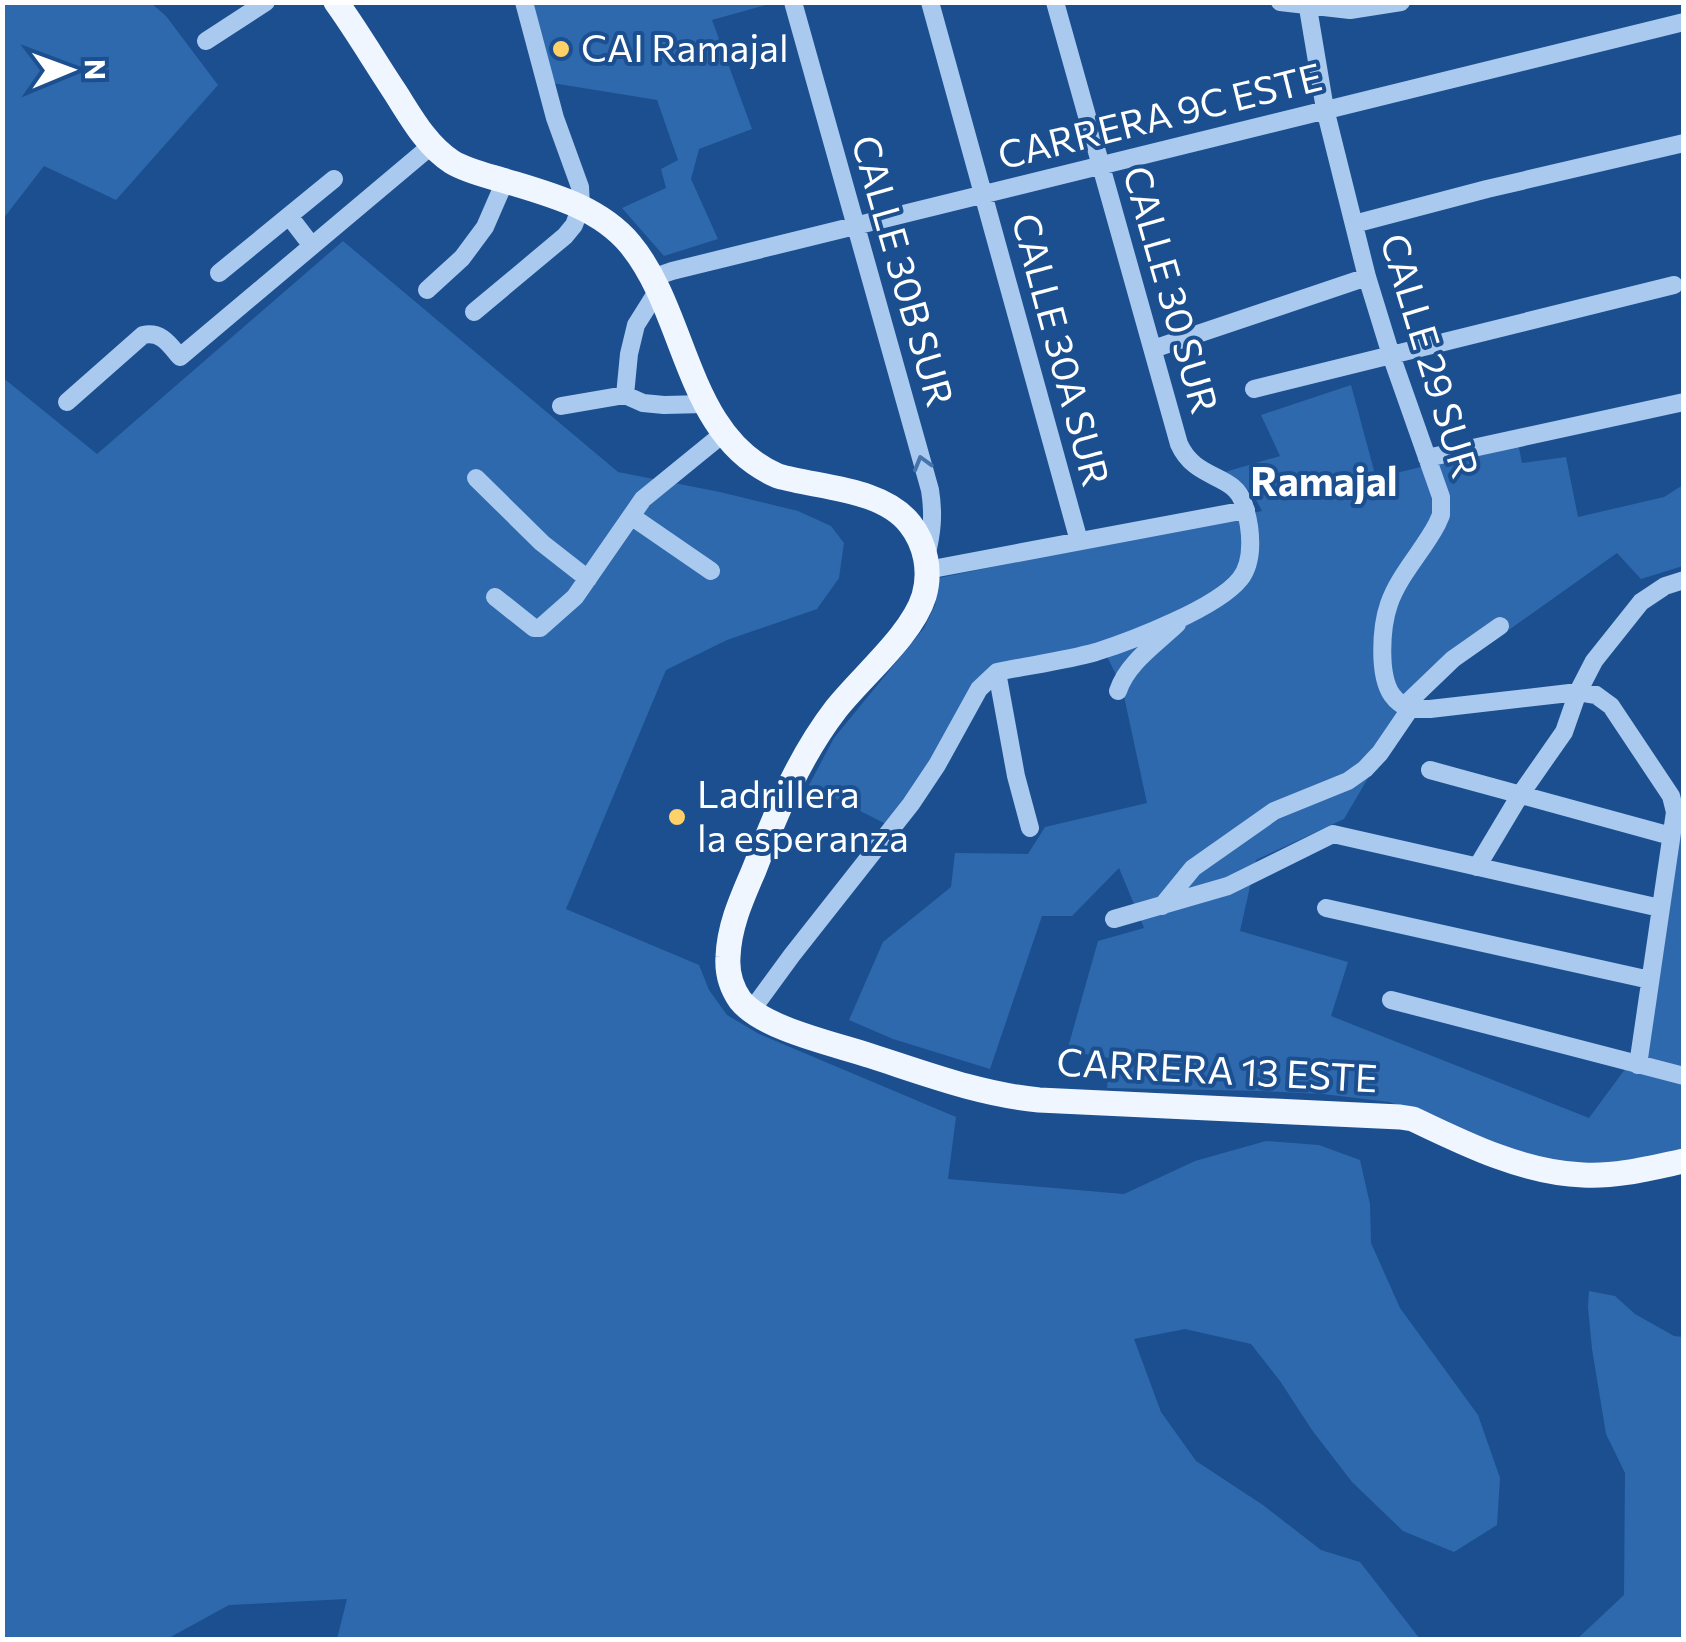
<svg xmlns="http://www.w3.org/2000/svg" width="1686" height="1642" font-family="Commissioner,sans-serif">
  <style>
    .green { fill: #2e69ad }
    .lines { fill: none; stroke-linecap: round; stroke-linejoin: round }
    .minor { stroke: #a9c9ee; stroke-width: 18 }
    .major { stroke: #f0f6ff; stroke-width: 25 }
    .oneway { stroke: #4674ac }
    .poi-dot { fill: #ffd166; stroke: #1b4f8f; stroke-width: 4 }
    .labels { text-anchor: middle; stroke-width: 8; stroke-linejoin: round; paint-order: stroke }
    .poi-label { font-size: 38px; fill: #fff; stroke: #1b4f8f; text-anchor: start }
    .street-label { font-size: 38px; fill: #fff; stroke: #1b4f8f }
    .neighbourhood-label { font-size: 40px; font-weight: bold; fill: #fff; stroke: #1b4f8f }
  </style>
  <rect width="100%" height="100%" fill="#1b4f8f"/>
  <!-- green -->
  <path class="green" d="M 3,2 L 151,3 L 166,16 L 218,85 L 116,200 L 44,166 L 3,219 Z
    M 533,3 L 773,3 L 712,20 L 752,129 L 699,149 L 691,179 L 718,239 L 664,256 L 622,208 L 666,188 L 661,169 L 678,160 L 657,100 L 552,83 Z
    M 343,241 L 618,472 L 720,492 L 798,511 L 831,526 L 844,543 L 839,578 L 817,609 L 727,640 L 666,670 L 566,909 L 699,965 L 709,990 L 727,1015 L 759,1034 L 956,1117 L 948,1179 L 1124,1194 L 1195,1161 L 1266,1141 L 1319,1145 L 1360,1160 L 1370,1204 L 1371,1243 L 1400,1308 L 1478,1415 L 1500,1478 L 1497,1525 L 1454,1552 L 1403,1531 L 1352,1482 L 1312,1430 L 1280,1381 L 1251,1344 L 1185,1329 L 1134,1339 L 1161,1412 L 1196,1461 L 1263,1505 L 1321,1550 L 1360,1562 L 1420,1639 L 337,1639 L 347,1599 L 229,1605 L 167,1639 L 3,1639 L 2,377 L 97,454 Z
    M 1351,385 L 1376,478 L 1518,443 L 1522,463 L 1566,457 L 1578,517 L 1664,497 L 1683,485 L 1683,566 L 1641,579 L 1617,553 L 1416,696 L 1344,819 L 1256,860 L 1240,931 L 1348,962 L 1331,1016 L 1589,1118 L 1648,1038 L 1683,778 L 1683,1150 L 1604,1170 L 1532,1162 L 1444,1121 L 1389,1102 L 1323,1094 L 1262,1091 L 1107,1088 L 1109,1058 L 1067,1051 L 1098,941 L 1144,928 L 1119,868 L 1072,916 L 1042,916 L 990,1069 L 893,1039 L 849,1020 L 883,942 L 951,887 L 955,853 L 1028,854 L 1045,827 L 1147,803 L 1122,687 L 1101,644 L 1002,665 L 886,824 L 809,785 L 834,738 L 924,628 L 935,605 L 939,578 L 1262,511 L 1253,494 L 1225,472 L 1280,456 L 1261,415 Z
    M 1589,1291 L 1615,1296 L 1635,1314 L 1674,1336 L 1683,1337 L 1683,1639 L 1577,1639 L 1624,1595 L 1625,1473 L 1606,1434 L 1592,1349 L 1588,1307 Z"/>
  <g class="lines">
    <!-- minor -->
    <path class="minor" d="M 793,2 L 930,490 C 934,515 932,533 926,557
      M 930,2 L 1079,541
      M 1280,2 L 1350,10 L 1401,2
      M 1307,2 L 1325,109 L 1367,277 L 1391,355 L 1441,497 L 1441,515 L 1437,524 C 1423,551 1399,575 1389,604 C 1381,627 1378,675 1392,695 C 1397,702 1403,706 1410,709
      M 206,41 L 266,2
      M 289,216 L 312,246
      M 1354,224 L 1487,189 L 1684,143
      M 219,273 L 334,179
      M 652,278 L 672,271 L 1684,22
      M 427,290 L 462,258 L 485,227 L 505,181
      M 474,312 L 565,236 L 574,225 L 581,206 L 580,187 L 555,118 L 524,2
      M 1153,349 L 1367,277
      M 1254,389 L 1674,285
      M 625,395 L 629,354 L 636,325 L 658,290
      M 67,402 L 143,335 C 161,331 169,344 180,357 L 432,145
      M 561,406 L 625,395 L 643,403 L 664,405 L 705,404
      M 1427,458 L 1684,402
      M 476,478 L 542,543 L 588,579
      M 631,516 L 711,571
      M 927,570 L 1246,510
      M 495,597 L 534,628 L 540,628 L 575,597 L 643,499 L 724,433
      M 997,672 L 1016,776 L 1030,828
      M 1118,691 C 1127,663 1156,644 1177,624
      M 1404,706 L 1453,659 L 1500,626
      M 1410,709 L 1430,709 L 1578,692 L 1596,695 L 1611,706 L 1671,796 L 1675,812 L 1638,1065
      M 1430,770 L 1671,836
      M 1477,867 L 1520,795 L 1564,732 L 1578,692 L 1594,661 L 1641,602 L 1665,586 L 1684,580
      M 1162,906 L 1193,868 L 1274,811 L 1348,781 L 1365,769 L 1380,753 L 1410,709
      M 1326,908 L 1650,980
      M 1114,919 L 1228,886 L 1333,834 L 1660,908
      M 1391,1000 L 1684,1076
      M 751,1011 L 792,955 L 911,804 L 937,765 L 979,689 L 997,672 C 1030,665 1064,661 1096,652 C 1131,641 1217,608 1240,579 C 1255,560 1251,527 1244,505 C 1235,472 1196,482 1179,444 L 1055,2"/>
    <!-- major -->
    <path class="major" d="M 336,2 C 357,31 375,62 395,92 C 411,117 426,145 452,162 C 467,171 485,175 502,180 C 548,194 598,206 630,244 C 688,314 685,436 778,476 C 819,488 882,488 910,524 C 926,544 931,572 924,596 C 912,635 862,676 836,709 C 799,757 776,813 754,870 C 742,898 729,926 728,957 C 727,972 731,987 740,1000 C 763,1029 835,1044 871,1056 C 927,1074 979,1094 1039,1100 L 1400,1117 L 1413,1119 C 1465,1144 1524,1173 1583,1175 C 1616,1177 1651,1168 1684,1161"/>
  </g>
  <!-- one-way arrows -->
  <defs><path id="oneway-chevron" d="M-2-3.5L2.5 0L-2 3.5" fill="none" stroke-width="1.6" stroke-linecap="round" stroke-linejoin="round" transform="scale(2.5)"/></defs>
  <use class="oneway" href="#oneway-chevron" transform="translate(922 463) rotate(-106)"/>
  <!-- markers -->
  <g class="poi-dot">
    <circle cx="561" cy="49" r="10"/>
    <circle cx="677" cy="817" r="10"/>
  </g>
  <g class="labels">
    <!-- poi labels -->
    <g class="poi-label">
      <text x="581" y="62">CAI Ramajal</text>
      <text x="697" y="808">Ladrillera<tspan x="697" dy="44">la esperanza</tspan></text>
    </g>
    <!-- street labels -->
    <g class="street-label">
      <text transform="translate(1160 117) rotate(-14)" y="13">CARRERA 9C ESTE</text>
      <text transform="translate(902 271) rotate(74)" y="13">CALLE 30B SUR</text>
      <text transform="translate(1170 290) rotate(74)" y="13">CALLE 30 SUR</text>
      <text transform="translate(1060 350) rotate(75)" y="13">CALLE 30A SUR</text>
      <text transform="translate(1429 356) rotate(73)" y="13">CALLE 29 SUR</text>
      <text transform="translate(1217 1071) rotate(3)" y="13">CARRERA 13 ESTE</text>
    </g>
    <!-- neighbourhood labels -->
    <g class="neighbourhood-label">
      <text x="1324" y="496">Ramajal</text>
    </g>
  </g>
  <!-- border -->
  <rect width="1686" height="1642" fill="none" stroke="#ffffff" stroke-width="10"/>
  <!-- north arrow -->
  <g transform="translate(70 70) rotate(89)" stroke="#1b4f8f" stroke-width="8" paint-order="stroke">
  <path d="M0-8L18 38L0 25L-18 38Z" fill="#ffffff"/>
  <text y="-15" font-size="28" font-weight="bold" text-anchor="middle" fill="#ffffff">N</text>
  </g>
</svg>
